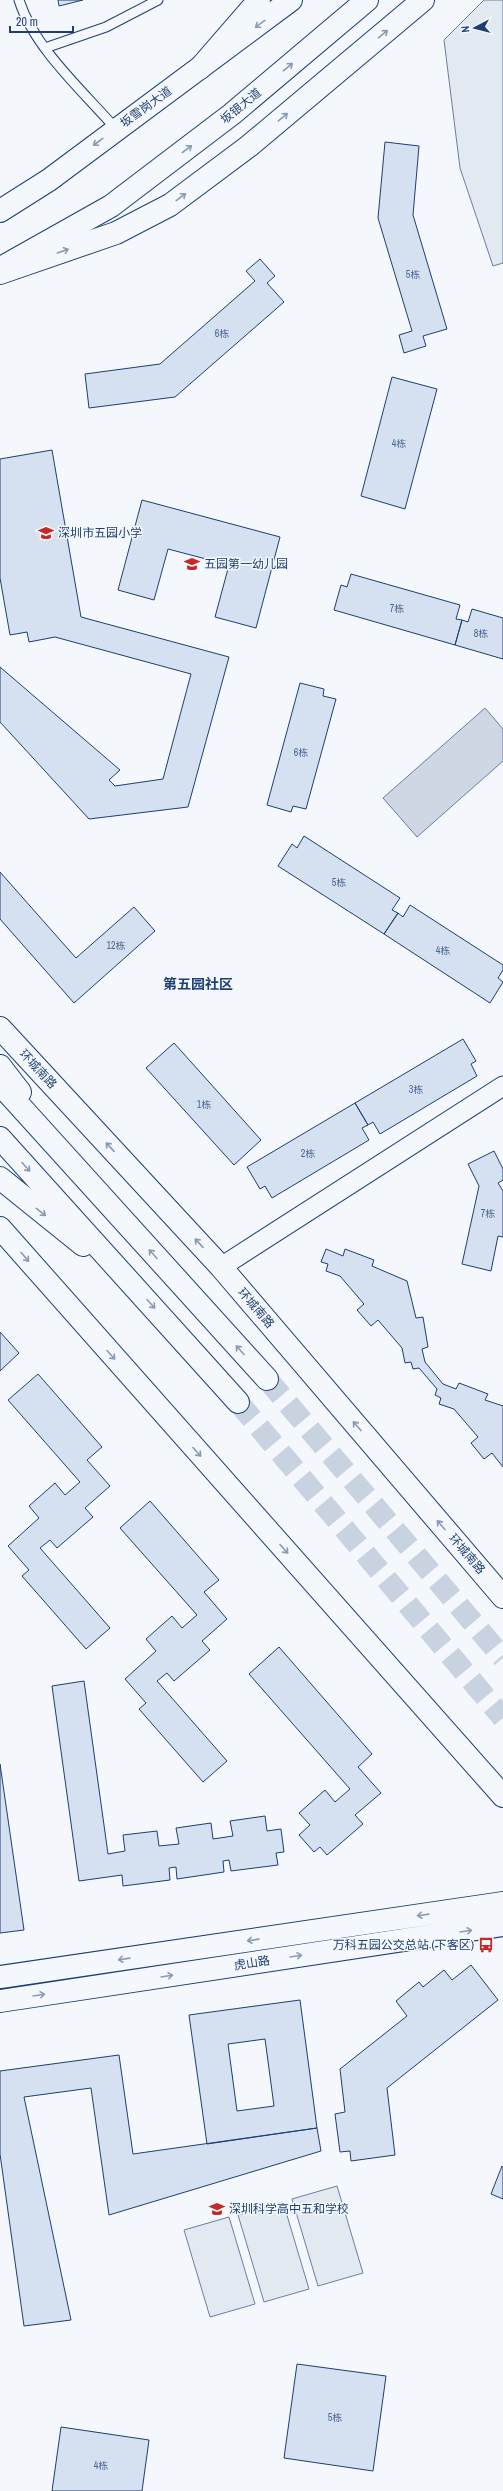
<svg xmlns="http://www.w3.org/2000/svg" width="503" height="2491" font-family="'Archivo Narrow','Noto Sans SC',sans-serif">
  <style>
    .green { fill: #e3e9f0; stroke: #687fa3 }
    .water { fill: #cfd7e4; stroke: #687fa3 }
    .building { fill: #d5e0f0; stroke: #1d3f73; fill-rule: evenodd }
    .lines { fill: none; stroke-linecap: round; stroke-linejoin: round }
    .primary-tunnel { stroke: #c9d2e0; stroke-width: 22; stroke-dasharray: 22 11; stroke-linecap: butt }
    .lane-casing { stroke: #1d3f73; stroke-width: 11 }
    .street-casing { stroke: #1d3f73; stroke-width: 21 }
    .secondary-casing { stroke: #1d3f73; stroke-width: 24 }
    .primary-casing { stroke: #1d3f73; stroke-width: 24 }
    .highway-casing { stroke: #1d3f73; stroke-width: 24 }
    .lane { stroke: #f4f7fb; stroke-width: 9 }
    .street { stroke: #f4f7fb; stroke-width: 19 }
    .secondary { stroke: #f4f7fb; stroke-width: 22 }
    .primary { stroke: #f4f7fb; stroke-width: 22 }
    .highway { stroke: #f4f7fb; stroke-width: 22 }
    .oneway { stroke: #889bb7 }
    .labels { text-anchor: middle; stroke-width: 3; stroke-linejoin: round; paint-order: stroke }
    .number-label { font-size: 10px; fill: #4b6792 }
    .street-label { font-size: 12px; fill: #1d3f73; stroke: #f4f7fb }
    .poi-label { font-size: 12px; fill: #1d3f73; stroke: #f4f7fb; text-anchor: start }
    .quarter-label { font-size: 14px; font-weight: bold; fill: #1d3f73; stroke: #f4f7fb }
  </style>
  <rect width="100%" height="100%" fill="#f4f7fb"/>
  <!-- green -->
  <path class="green" d="M 484,0 L 503,0 L 503,263 L 493,266 L 460,168 L 444,40 Z
    M 337,2186 L 363,2273 L 318,2286 L 292,2199 Z
    M 283,2202 L 309,2289 L 264,2302 L 238,2215 Z
    M 229,2217 L 255,2304 L 210,2317 L 184,2230 Z"/>
  <!-- water -->
  <path class="water" d="M 485,708 L 503,729 L 503,761 L 417,837 L 383,798 Z"/>
  <!-- building -->
  <path class="building" d="M 58,0 L 83,0 L 59,6 Z
    M 385,142 L 419,146 L 413,215 L 447,329 L 423,336 L 426,346 L 404,353 L 399,335 L 412,331 L 378,218 Z
    M 260,259 L 275,276 L 267,283 L 284,302 L 175,397 L 89,408 L 85,374 L 160,364 L 255,281 L 246,271 Z
    M 392,377 L 437,389 L 405,509 L 361,496 Z
    M 52,450 L 81,617 L 229,657 L 188,807 L 89,819 L 0,722 L 0,667 L 120,770 L 109,780 L 115,786 L 163,779 L 191,674 L 55,637 L 29,642 L 27,632 L 10,635 L 0,578 L 0,459 Z
    M 142,500 L 280,537 L 256,628 L 215,617 L 229,565 L 168,549 L 154,600 L 118,590 Z
    M 351,574 L 460,605 L 456,619 L 462,620 L 455,645 L 334,610 L 341,585 L 347,587 Z
    M 472,609 L 503,618 L 503,659 L 455,645 L 462,620 L 468,622 Z
    M 300,683 L 324,689 L 323,696 L 336,699 L 306,809 L 293,806 L 291,812 L 267,805 Z
    M 304,836 L 400,898 L 392,910 L 398,913 L 384,934 L 278,866 L 292,844 L 297,848 Z
    M 0,872 L 76,958 L 134,907 L 155,931 L 74,1003 L 0,919 Z
    M 410,905 L 503,965 L 503,970 L 498,978 L 503,982 L 490,1003 L 384,934 L 398,913 L 403,917 Z
    M 463,1039 L 476,1061 L 471,1064 L 477,1076 L 380,1134 L 373,1122 L 368,1125 L 355,1103 Z
    M 174,1043 L 261,1140 L 234,1165 L 146,1068 Z
    M 355,1103 L 368,1125 L 362,1128 L 369,1140 L 272,1198 L 265,1186 L 260,1189 L 247,1167 Z
    M 494,1151 L 503,1169 L 503,1180 L 498,1183 L 503,1191 L 503,1237 L 498,1236 L 491,1271 L 462,1264 L 479,1186 L 468,1164 Z
    M 326,1249 L 343,1256 L 345,1249 L 374,1260 L 372,1266 L 407,1281 L 416,1318 L 423,1317 L 428,1347 L 422,1349 L 425,1362 L 443,1384 L 456,1389 L 459,1383 L 488,1394 L 485,1400 L 503,1406 L 503,1467 L 492,1453 L 484,1459 L 471,1443 L 478,1437 L 454,1409 L 439,1404 L 441,1398 L 435,1395 L 437,1389 L 419,1368 L 413,1369 L 411,1362 L 405,1363 L 402,1348 L 378,1320 L 371,1326 L 357,1310 L 364,1304 L 340,1276 L 326,1271 L 328,1264 L 321,1262 Z
    M 0,1332 L 19,1353 L 0,1371 Z
    M 38,1374 L 102,1447 L 87,1460 L 110,1486 L 85,1508 L 93,1517 L 57,1548 L 50,1540 L 40,1548 L 110,1628 L 86,1649 L 22,1576 L 29,1570 L 8,1546 L 39,1518 L 29,1506 L 55,1483 L 65,1495 L 80,1482 L 8,1400 Z
    M 150,1501 L 219,1580 L 204,1592 L 227,1619 L 202,1641 L 210,1650 L 174,1681 L 167,1673 L 157,1681 L 227,1761 L 203,1782 L 139,1709 L 146,1703 L 125,1679 L 156,1651 L 146,1639 L 172,1616 L 182,1628 L 197,1615 L 120,1528 Z
    M 279,1647 L 372,1754 L 358,1767 L 381,1793 L 355,1815 L 363,1824 L 327,1855 L 320,1847 L 314,1852 L 299,1835 L 310,1825 L 299,1813 L 325,1790 L 335,1802 L 350,1789 L 249,1674 Z
    M 84,1681 L 108,1854 L 125,1851 L 123,1835 L 157,1831 L 159,1846 L 179,1844 L 176,1828 L 211,1823 L 213,1839 L 233,1836 L 230,1821 L 265,1816 L 267,1831 L 281,1829 L 284,1852 L 276,1853 L 278,1865 L 231,1871 L 229,1860 L 223,1861 L 224,1872 L 177,1879 L 176,1867 L 169,1868 L 170,1880 L 123,1886 L 122,1875 L 79,1881 L 52,1686 Z
    M 0,1764 L 24,1930 L 0,1933 Z
    M 471,1965 L 498,2000 L 387,2088 L 395,2155 L 351,2161 L 350,2151 L 340,2152 L 335,2114 L 345,2112 L 340,2069 L 407,2016 L 396,2001 L 419,1982 L 423,1987 L 444,1970 L 452,1980 Z
    M 300,2000 L 317,2128 L 207,2144 L 189,2015 ZM 265,2039 L 274,2106 L 237,2111 L 228,2044 Z
    M 119,2055 L 133,2154 L 317,2128 L 321,2151 L 109,2215 L 91,2088 L 24,2097 L 71,2320 L 24,2326 L 0,2154 L 0,2071 Z
    M 502,2166 L 503,2167 L 503,2199 L 491,2194 Z
    M 297,2364 L 386,2376 L 373,2471 L 284,2458 Z
    M 61,2427 L 149,2440 L 142,2491 L 52,2491 Z"/>
  <g class="lines">
    <!-- primary-tunnel -->
    <path class="primary-tunnel" d="M 267,1379 L 503,1658
      M 238,1402 L 503,1718"/>
    <defs>
      <path id="lane" d="M 19,0 C 34,48 83,91 116,129
        M 45,48 L 106,27 L 158,0"/>
      <path id="street" d="M 221,1267 L 503,1086"/>
      <path id="secondary" d="M 0,1977 L 503,1903
        M 0,2001 L 503,1925"/>
      <path id="primary" d="M 0,211 L 49,180 L 291,0
        M 6,265 L 111,206 L 232,114 L 367,0
        M 0,1028 L 221,1267 L 503,1597
        M 0,1066 L 20,1092
        M 0,1084 L 267,1379
        M 0,1138 L 238,1402
        M 0,1178 L 83,1245
        M 0,1228 L 503,1796"/>
      <path id="highway" d="M 200,68 L 259,0
        M 0,273 L 116,233 L 170,205 L 249,146 L 423,0"/>
    </defs>
    <!-- lane casing -->
    <use href="#lane" class="lane-casing"/>
    <!-- street casing -->
    <use href="#street" class="street-casing"/>
    <!-- secondary casing -->
    <use href="#secondary" class="secondary-casing"/>
    <!-- primary casing -->
    <use href="#primary" class="primary-casing"/>
    <!-- highway casing -->
    <use href="#highway" class="highway-casing"/>
    <!-- lane -->
    <use href="#lane" class="lane"/>
    <!-- street -->
    <use href="#street" class="street"/>
    <!-- secondary -->
    <use href="#secondary" class="secondary"/>
    <!-- primary -->
    <use href="#primary" class="primary"/>
    <!-- highway -->
    <use href="#highway" class="highway"/>
  </g>
  <!-- one-way arrows -->
  <defs><path id="oneway-shaft" d="M-6 0H5M1.5-3L5.5 0L1.5 3" fill="none" stroke-width="1.6" stroke-linecap="round" stroke-linejoin="round"/></defs>
  <g class="oneway">
    <use href="#oneway-shaft" transform="translate(260 24) rotate(144)"/>
    <use href="#oneway-shaft" transform="translate(383 34) rotate(-40)"/>
    <use href="#oneway-shaft" transform="translate(288 67) rotate(-40)"/>
    <use href="#oneway-shaft" transform="translate(283 117) rotate(-40)"/>
    <use href="#oneway-shaft" transform="translate(98 142) rotate(143)"/>
    <use href="#oneway-shaft" transform="translate(187 149) rotate(-37)"/>
    <use href="#oneway-shaft" transform="translate(181 197) rotate(-37)"/>
    <use href="#oneway-shaft" transform="translate(63 251) rotate(-19)"/>
    <use href="#oneway-shaft" transform="translate(110 1147) rotate(-133)"/>
    <use href="#oneway-shaft" transform="translate(26 1167) rotate(48)"/>
    <use href="#oneway-shaft" transform="translate(41 1212) rotate(38)"/>
    <use href="#oneway-shaft" transform="translate(199 1243) rotate(-133)"/>
    <use href="#oneway-shaft" transform="translate(153 1254) rotate(-132)"/>
    <use href="#oneway-shaft" transform="translate(25 1257) rotate(50)"/>
    <use href="#oneway-shaft" transform="translate(151 1304) rotate(48)"/>
    <use href="#oneway-shaft" transform="translate(240 1350) rotate(-132)"/>
    <use href="#oneway-shaft" transform="translate(111 1355) rotate(48)"/>
    <use href="#oneway-shaft" transform="translate(357 1426) rotate(-131)"/>
    <use href="#oneway-shaft" transform="translate(197 1452) rotate(48)"/>
    <use href="#oneway-shaft" transform="translate(441 1525) rotate(-131)"/>
    <use href="#oneway-shaft" transform="translate(284 1549) rotate(48)"/>
    <use href="#oneway-shaft" transform="translate(423 1915) rotate(172)"/>
    <use href="#oneway-shaft" transform="translate(466 1931) rotate(-9)"/>
    <use href="#oneway-shaft" transform="translate(253 1940) rotate(172)"/>
    <use href="#oneway-shaft" transform="translate(296 1956) rotate(-9)"/>
    <use href="#oneway-shaft" transform="translate(124 1959) rotate(172)"/>
    <use href="#oneway-shaft" transform="translate(167 1976) rotate(-9)"/>
    <use href="#oneway-shaft" transform="translate(39 1995) rotate(-9)"/>
  </g>
  <!-- icons -->
  <defs>
    <symbol id="school-bare" viewBox="-9 -9 18 18"><path d="M0-5L7-2L0 1L-7-2ZM-4 1L0 2.5L4 1V4Q0 6-4 4Z" fill="#c62828" stroke="#f4f7fb" stroke-width="2.5" paint-order="stroke"/></symbol>
    <symbol id="bus-bare" viewBox="-9 -9 18 18"><path d="M-5-6H5V4H4V6H2V4H-2V6H-4V4H-5ZM-3.5-4V0h7V-4ZM-3.5 1.2v1.5H-2V1.2ZM2 1.2v1.5H3.5V1.2Z" fill="#c62828" stroke="#f4f7fb" stroke-width="2.5" paint-order="stroke"/></symbol>
  </defs>
  <g fill-rule="evenodd">
    <use href="#school-bare" x="35" y="522" width="22" height="22"/>
    <use href="#school-bare" x="181" y="553" width="22" height="22"/>
    <use href="#bus-bare" x="475" y="1934" width="22" height="22"/>
    <use href="#school-bare" x="206" y="2198" width="22" height="22"/>
  </g>
  <g class="labels">
    <!-- number labels -->
    <g class="number-label">
      <text x="413" y="278">5栋</text>
      <text x="222" y="337">6栋</text>
      <text x="399" y="447">4栋</text>
      <text x="397" y="612">7栋</text>
      <text x="481" y="637">8栋</text>
      <text x="301" y="756">6栋</text>
      <text x="339" y="886">5栋</text>
      <text x="116" y="949">12栋</text>
      <text x="443" y="954">4栋</text>
      <text x="416" y="1093">3栋</text>
      <text x="204" y="1108">1栋</text>
      <text x="308" y="1157">2栋</text>
      <text x="488" y="1217">7栋</text>
      <text x="335" y="2421">5栋</text>
      <text x="101" y="2469">4栋</text>
    </g>
    <!-- street labels -->
    <g class="street-label">
      <text transform="translate(241 106) rotate(-39)" y="4">坂银大道</text>
      <text transform="translate(146 107) rotate(-36)" y="4">坂雪岗大道</text>
      <text transform="translate(38 1069) rotate(47)" y="4">环城南路</text>
      <text transform="translate(256 1308) rotate(49)" y="4">环城南路</text>
      <text transform="translate(467 1554) rotate(49)" y="4">环城南路</text>
      <text transform="translate(252 1963) rotate(-9)" y="4">虎山路</text>
    </g>
    <!-- poi labels -->
    <g class="poi-label">
      <text x="58" y="537">深圳市五园小学</text>
      <text x="204" y="568">五园第一幼儿园</text>
      <text x="474" y="1949" text-anchor="end">万科五园公交总站 (下客区)</text>
      <text x="229" y="2213">深圳科学高中五和学校</text>
    </g>
    <!-- quarter labels -->
    <g class="quarter-label">
      <text x="198" y="989">第五园社区</text>
    </g>
  </g>
  <!-- north arrow -->
  <g transform="translate(475 28) rotate(263)" stroke="#f4f7fb" stroke-width="3" paint-order="stroke">
  <path d="M0-3L7 15L0 10L-7 15Z" fill="#1d3f73"/>
  <text y="-6" font-size="11" font-weight="bold" text-anchor="middle" fill="#1d3f73">N</text>
  </g>
  <!-- scale -->
  <path d="M10 26v6h63v-6" fill="none" stroke="#1d3f73" stroke-width="2"/>
  <text x="16" y="26" font-size="12" fill="#1d3f73" stroke="#f4f7fb" stroke-width="3" paint-order="stroke">20 m</text>
</svg>
